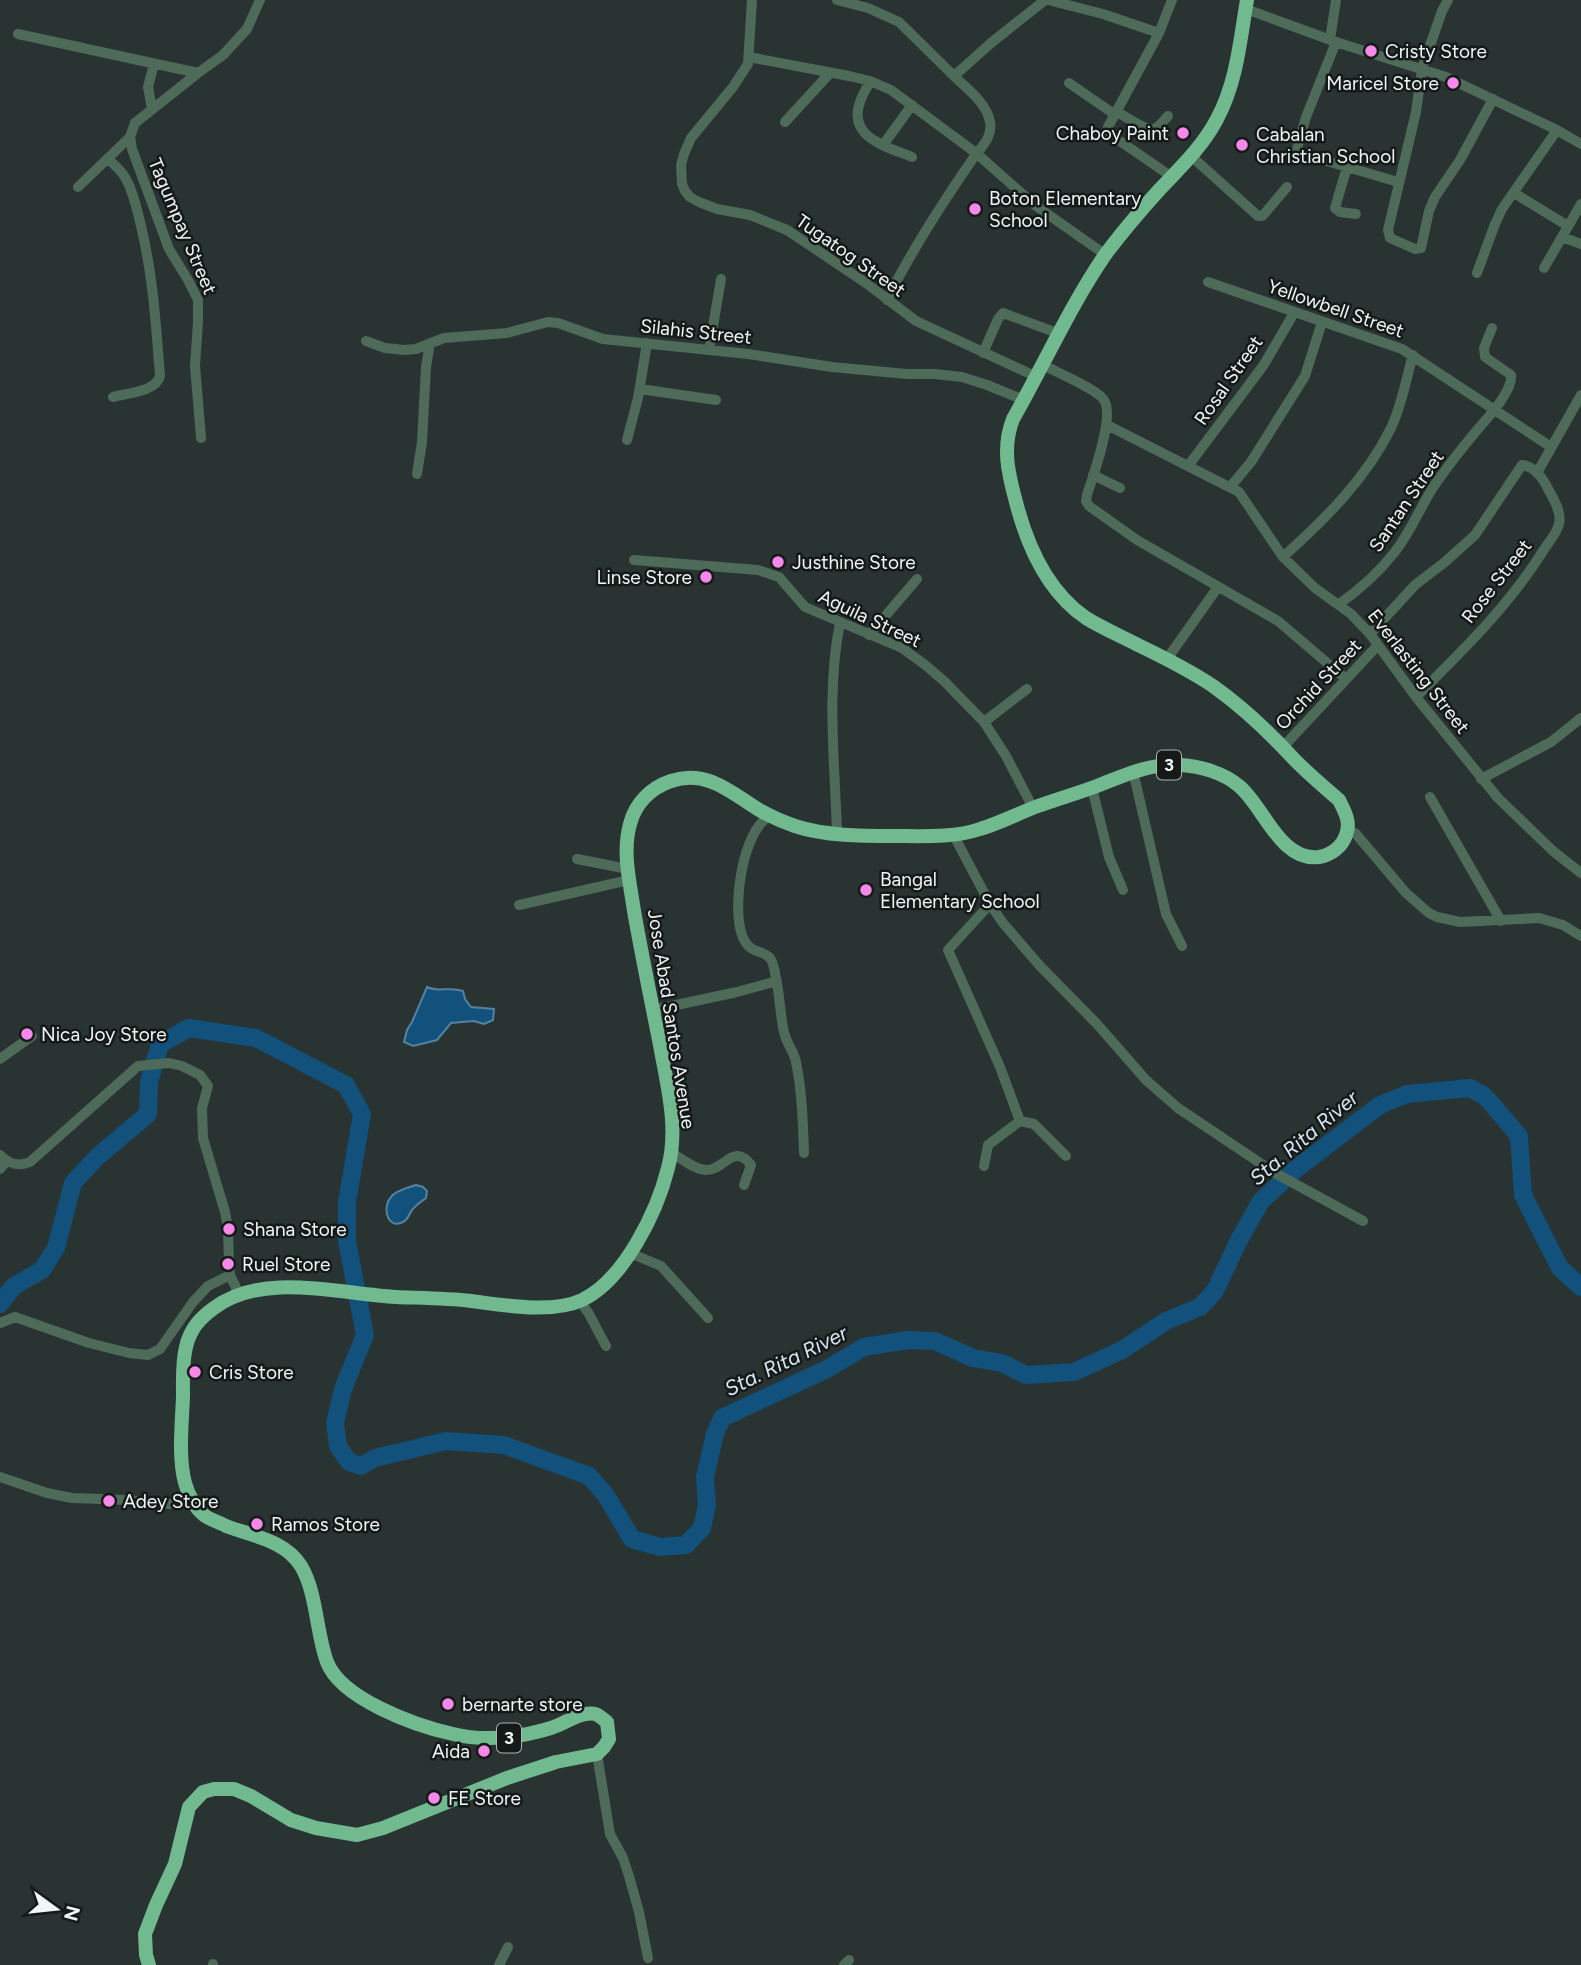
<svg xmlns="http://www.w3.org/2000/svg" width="1581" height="1965" font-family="Figtree,sans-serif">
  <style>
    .water { fill: #11517c; stroke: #5482a0; stroke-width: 2 }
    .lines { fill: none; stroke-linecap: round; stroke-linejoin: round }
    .river { stroke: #11517c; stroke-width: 18 }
    .minor { stroke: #4e6a59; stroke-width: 10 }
    .highway { stroke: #71b98f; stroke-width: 14 }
    .poi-dot { fill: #f788eb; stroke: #151a19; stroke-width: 2.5 }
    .labels { text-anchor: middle; stroke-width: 5; stroke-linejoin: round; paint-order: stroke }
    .shield { fill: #151a19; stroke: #aeb4b3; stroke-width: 2 }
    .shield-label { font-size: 18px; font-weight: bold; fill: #eff6f5 }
    .poi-label { font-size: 19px; fill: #eff6f5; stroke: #151a19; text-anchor: start }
    .street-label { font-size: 19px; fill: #eff6f5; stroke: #151a19 }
    .water-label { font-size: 21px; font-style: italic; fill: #d7e7f4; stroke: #151a19 }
  </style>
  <rect width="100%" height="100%" fill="#283332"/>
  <!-- water -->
  <path class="water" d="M 427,987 C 440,993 449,986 463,991 L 465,999 L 471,1007 L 494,1009 L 493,1020 L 484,1024 L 474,1021 L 451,1023 L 437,1040 L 413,1046 L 404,1042 L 407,1030 L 412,1022 Z
    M 416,1185 L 423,1187 L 427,1191 L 426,1198 C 422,1201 416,1205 413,1209 C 409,1213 409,1219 403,1222 C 387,1230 382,1207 391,1197 C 396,1190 408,1188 416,1185 Z"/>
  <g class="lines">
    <!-- river -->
    <path class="river" d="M 0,1304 L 14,1286 L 42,1270 L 56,1248 L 73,1183 L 97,1157 L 148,1114 L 149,1082 L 160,1044 L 189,1028 L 256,1038 L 346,1085 L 362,1114 L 347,1202 L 347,1241 L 365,1335 L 343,1389 L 335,1423 L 338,1446 L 349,1462 L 361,1466 L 375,1458 L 446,1441 L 504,1445 L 589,1476 L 605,1494 L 632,1539 L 660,1547 L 686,1545 L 702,1528 L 707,1505 L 705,1477 L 715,1434 L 722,1418 L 827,1369 L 864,1347 L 908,1340 L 935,1341 L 973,1358 L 1002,1363 L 1026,1375 L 1074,1372 L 1122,1350 L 1166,1321 L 1200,1307 L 1215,1291 L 1239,1240 L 1261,1201 L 1297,1168 L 1380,1105 L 1407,1094 L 1470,1088 L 1483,1095 L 1490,1102 L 1519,1136 L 1523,1195 L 1538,1225 L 1560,1268 L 1581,1287"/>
    <!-- minor -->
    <path class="minor" d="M 752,0 L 748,64 L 733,87 L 691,138 L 684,154 L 681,165 L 682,184 L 685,191 L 690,197 L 699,202 L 717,209 L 750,215 L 787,230 L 866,283 L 916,321 L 1037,377
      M 837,0 L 868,8 L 899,22 L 954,76 L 991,43 L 1045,0
      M 1048,0 L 1103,14 L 1159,33
      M 1448,0 L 1442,11 L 1422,69 L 1416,112 L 1388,230 L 1390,238 L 1415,249 L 1421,248 L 1429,211 L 1435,197 L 1460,160 L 1493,99
      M 1246,9 L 1336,42 L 1446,77 L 1557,130 L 1502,209 L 1495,224 L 1477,273
      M 18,34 L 198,73
      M 1330,40 L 1336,0
      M 1336,42 L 1306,117 L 1297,149 L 1303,154 L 1398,182
      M 749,57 L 849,76 L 870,81 L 891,90 L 976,153 L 1036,206 L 1106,255
      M 870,81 C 867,88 862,95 860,102 C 847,138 888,147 912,157
      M 1069,83 L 1114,114
      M 152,109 L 148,87 L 154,64
      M 1116,111 C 1124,116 1146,131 1154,129 C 1159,127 1164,120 1168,116
      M 785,122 L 830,73
      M 1557,130 L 1581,144
      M 883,145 L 912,105
      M 1191,156 L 1258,216 L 1262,216 L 1265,213 L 1287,187
      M 108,159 C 115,165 122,171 126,179 C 134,193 137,210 141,226 C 153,275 156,325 160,376 C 156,392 127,393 113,397
      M 1347,167 L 1335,208 L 1340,212 L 1356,214
      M 1172,177 L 1114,137 L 1109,133 L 1108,127 L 1159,33 L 1172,0
      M 78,187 L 130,137
      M 1514,193 L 1568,226
      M 1562,237 L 1581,244
      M 1544,268 L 1581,204
      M 1208,282 L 1402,349 L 1551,447
      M 887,300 C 911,251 941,205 972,160 C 980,148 993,138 990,122 C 987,103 967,89 954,76
      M 366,341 L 385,348 L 404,350 L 416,349 L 444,338 L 507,333 L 548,322 L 558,323 L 603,339 L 748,354 L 832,367 L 907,374 L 935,374 L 962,377 L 987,385 L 1024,400
      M 709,350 L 721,279
      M 983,353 L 998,319 L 1003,313 L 1060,334
      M 1043,365 C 1056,372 1097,389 1104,400 C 1115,416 1093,476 1087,495 L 1086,501 L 1089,506 L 1137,540 L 1278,621 L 1346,679
      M 640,389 L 716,400
      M 1107,425 L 1239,492 L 1283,557 L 1315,588 L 1351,614 L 1370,634 L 1416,697 L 1498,798 L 1553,851 L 1581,873
      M 201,438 L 195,366 L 198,322 L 198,300 L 188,280 L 169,249 L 132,149 L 130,137 L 135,123 L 198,73 L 223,55 L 247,29 L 260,0
      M 627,440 L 638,398 L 647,343
      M 1188,466 L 1263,366 L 1294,313
      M 1537,473 L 1581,395
      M 417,474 L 422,442 L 426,367 L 430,343
      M 1093,475 L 1120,488
      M 1231,486 L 1251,462 L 1305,376 L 1322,322
      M 1283,557 C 1325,519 1366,479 1391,428 C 1402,405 1406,379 1413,355
      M 634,560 L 758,570 L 779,577 L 805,607 L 902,648 L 924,664 L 944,681 L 984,722 L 1006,756 L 1033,808
      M 1339,604 C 1359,590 1379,572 1394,553 C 1410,533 1419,510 1432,489 C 1446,468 1462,448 1478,429 C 1488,417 1513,391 1511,375 L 1485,357 L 1484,348 L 1492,328
      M 1370,634 L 1415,585 L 1445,562 L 1475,535 L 1522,465 C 1534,466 1543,478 1548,489 C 1553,498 1562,512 1559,524 C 1557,533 1548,543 1543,551 C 1508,607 1462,651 1416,697
      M 869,635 L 917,579
      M 1167,659 L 1218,587
      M 984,722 L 1027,689
      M 1283,747 L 1378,645
      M 1133,771 L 1166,914 L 1182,946
      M 1481,779 L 1551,742 L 1581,718
      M 1092,788 L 1109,857 L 1123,890
      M 1430,797 L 1501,921
      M 770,816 C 742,830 732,908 742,935 C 749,955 762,949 770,958 C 774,963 775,973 776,979 C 780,996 780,1015 784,1032 C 786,1043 794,1051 796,1062 C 802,1091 803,1123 804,1153
      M 1348,829 L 1356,834 L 1406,893 L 1429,913 L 1437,917 L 1460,922 L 1539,918 L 1563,925 L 1581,936
      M 837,833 C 835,764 826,692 840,623
      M 953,834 L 990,904 L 1003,923 L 1040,966 L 1097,1024 L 1146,1080 L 1178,1108 L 1275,1173 L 1363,1221
      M 577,859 L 628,869
      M 990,904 L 948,950 L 1000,1067 L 1020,1121 L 1034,1124 L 1066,1156
      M 519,905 L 629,880
      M 653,1010 L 737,992 L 777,981
      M 0,1059 L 32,1036
      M 672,1153 C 682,1159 695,1170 707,1170 C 724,1170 734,1142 751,1165 L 744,1185
      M 0,1155 C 9,1164 18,1167 30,1162 L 138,1066 L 169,1063 L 182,1066 L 200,1075 L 208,1086 L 202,1108 L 203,1138 L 225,1212 L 228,1228 L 229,1264 L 230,1275 L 239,1294
      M 984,1166 L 988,1145 L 1020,1121
      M 0,1169 L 7,1161
      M 630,1253 L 661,1266 L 708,1318
      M 580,1301 L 589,1314 L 606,1346
      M 0,1323 L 15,1317 L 89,1343 L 129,1353 L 148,1355 L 160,1349 L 193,1302 L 208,1286 L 230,1275
      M 0,1477 L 47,1493 L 72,1498 L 127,1500 L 169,1504 L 192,1500
      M 597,1754 L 610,1834 L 623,1858 L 629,1876 L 639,1912 L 648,1958
      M 213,1965 L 213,1964
      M 499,1965 L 508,1947
      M 844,1965 L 849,1960"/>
    <!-- highway -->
    <path class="highway" d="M 149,1965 L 146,1955 L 145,1934 L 156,1905 L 175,1864 L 189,1807 L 203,1792 L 214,1789 L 234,1789 L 251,1796 L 291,1820 L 316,1828 L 357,1835 L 383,1828 L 507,1778 L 556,1762 L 597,1754 L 604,1747 L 609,1739 L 607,1722 C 598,1715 597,1712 585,1714 C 574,1716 562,1725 551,1728 C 518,1738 486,1742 453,1734 C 416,1726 341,1699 327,1662 C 316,1632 317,1593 301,1566 C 285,1540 252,1536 226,1526 C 221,1523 208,1519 204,1515 C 195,1508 188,1494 185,1483 C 178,1456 182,1425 183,1396 C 183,1380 182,1363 186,1347 C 190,1329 200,1318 214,1308 C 264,1271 339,1294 396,1297 C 421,1298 446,1298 471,1301 C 503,1305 552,1314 582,1300 C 624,1280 657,1212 668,1168 C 679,1128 667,1085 660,1045 C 651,1000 642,956 634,911 C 630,882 622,853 630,824 C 635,804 650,788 671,781 C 708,769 731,793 761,811 C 772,817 783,822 795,826 C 825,836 862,836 894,836 C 921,836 954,838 980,829 C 1000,823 1019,813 1038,806 C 1058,799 1078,793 1097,786 C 1125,775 1150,763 1181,765 C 1200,766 1224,773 1239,786 C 1263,805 1280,862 1319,857 C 1331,855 1342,847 1346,835 C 1351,822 1345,812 1339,800 C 1323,786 1306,772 1292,757 C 1268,731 1241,706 1213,686 C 1189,670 1163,657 1138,645 C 1121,636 1102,628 1086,618 C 1048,592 1027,545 1016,502 C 1008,473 1002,447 1013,419 C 1044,365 1070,306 1105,255 C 1122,232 1141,210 1160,189 C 1181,167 1203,146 1217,119 C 1237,82 1240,40 1247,0"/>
  </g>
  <!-- markers -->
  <g class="poi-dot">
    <circle cx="1371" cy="51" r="7"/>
    <circle cx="1453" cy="83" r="7"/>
    <circle cx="1183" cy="133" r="7"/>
    <circle cx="1242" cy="145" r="7"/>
    <circle cx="975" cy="209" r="7"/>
    <circle cx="778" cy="562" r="7"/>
    <circle cx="706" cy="577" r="7"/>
    <circle cx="866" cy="890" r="7"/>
    <circle cx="27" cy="1034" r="7"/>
    <circle cx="229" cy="1229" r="7"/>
    <circle cx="228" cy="1264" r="7"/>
    <circle cx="195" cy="1372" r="7"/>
    <circle cx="109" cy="1501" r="7"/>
    <circle cx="257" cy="1524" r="7"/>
    <circle cx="448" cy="1704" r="7"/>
    <circle cx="484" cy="1751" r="7"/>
    <circle cx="434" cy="1798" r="7"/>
  </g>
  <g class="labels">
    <!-- shield labels -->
    <g class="shield">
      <rect x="1157" y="750.5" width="24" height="29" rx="5"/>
      <rect x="497" y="1723.5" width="24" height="29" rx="5"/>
    </g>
    <g class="shield-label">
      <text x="1169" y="771">3</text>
      <text x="509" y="1744">3</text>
    </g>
    <!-- poi labels -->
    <g class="poi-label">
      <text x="1385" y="58">Cristy Store</text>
      <text x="1439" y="90" text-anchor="end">Maricel Store</text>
      <text x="1169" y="140" text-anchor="end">Chaboy Paint</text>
      <text x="1256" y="141">Cabalan<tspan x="1256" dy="22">Christian School</tspan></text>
      <text x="989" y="205">Boton Elementary<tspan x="989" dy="22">School</tspan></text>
      <text x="792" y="569">Justhine Store</text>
      <text x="692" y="584" text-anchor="end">Linse Store</text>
      <text x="880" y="886">Bangal<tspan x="880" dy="22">Elementary School</tspan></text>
      <text x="41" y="1041">Nica Joy Store</text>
      <text x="243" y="1236">Shana Store</text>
      <text x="242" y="1271">Ruel Store</text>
      <text x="209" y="1379">Cris Store</text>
      <text x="123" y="1508">Adey Store</text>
      <text x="271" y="1531">Ramos Store</text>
      <text x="462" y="1711">bernarte store</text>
      <text x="470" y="1758" text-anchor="end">Aida</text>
      <text x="448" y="1805">FE Store</text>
    </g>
    <!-- street labels -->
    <g class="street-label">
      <text transform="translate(183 226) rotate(67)" y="7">Tagumpay Street</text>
      <text transform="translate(851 255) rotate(35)" y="7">Tugatog Street</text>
      <text transform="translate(1336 308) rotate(19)" y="7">Yellowbell Street</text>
      <text transform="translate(696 331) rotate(6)" y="7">Silahis Street</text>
      <text transform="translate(1228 380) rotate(-55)" y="7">Rosal Street</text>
      <text transform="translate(1406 501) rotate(-56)" y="7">Santan Street</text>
      <text transform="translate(1496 581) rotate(-52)" y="7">Rose Street</text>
      <text transform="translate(870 618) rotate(25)" y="7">Aguila Street</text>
      <text transform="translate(1419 671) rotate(52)" y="7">Everlasting Street</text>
      <text transform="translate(1318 684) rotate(-47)" y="7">Orchid Street</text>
      <text transform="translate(672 1019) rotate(81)" y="7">Jose Abad Santos Avenue</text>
    </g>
    <!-- water labels -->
    <g class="water-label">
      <text transform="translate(1304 1138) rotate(-40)" y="7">Sta. Rita River</text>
      <text transform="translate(786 1361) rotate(-26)" y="7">Sta. Rita River</text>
    </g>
  </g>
  <!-- north arrow -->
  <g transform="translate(56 1909) rotate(105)" stroke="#151a19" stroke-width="5" paint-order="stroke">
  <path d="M0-5L12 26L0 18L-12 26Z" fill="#eff6f5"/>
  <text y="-10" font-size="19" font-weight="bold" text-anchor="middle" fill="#eff6f5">N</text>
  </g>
</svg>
